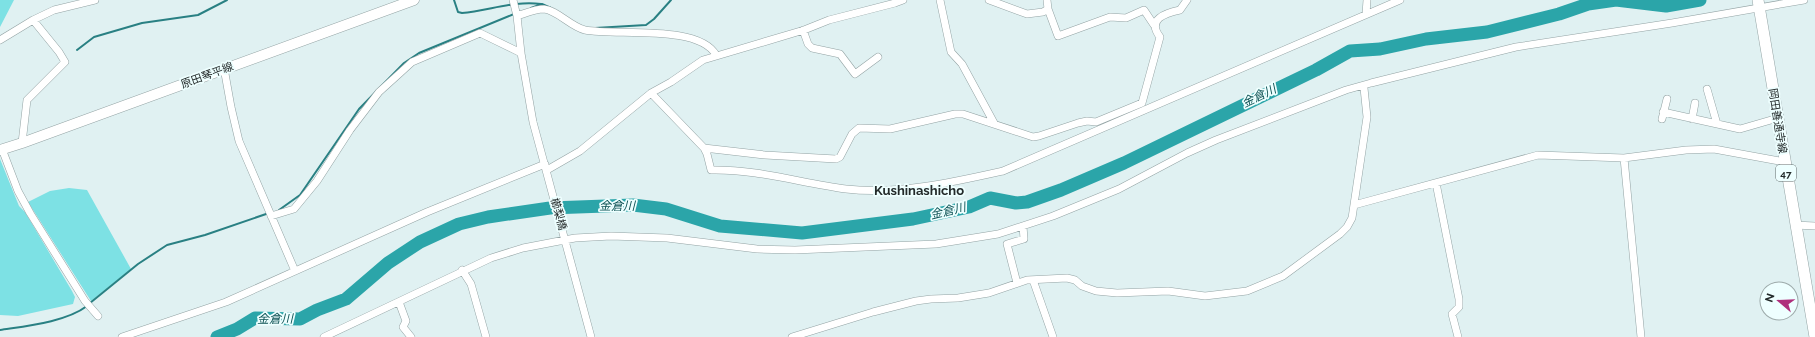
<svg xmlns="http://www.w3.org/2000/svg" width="1815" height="337" font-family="Raleway,'Noto Sans JP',sans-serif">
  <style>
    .green { fill: #7de1e4 }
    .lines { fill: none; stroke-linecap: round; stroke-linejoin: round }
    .stream { stroke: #298083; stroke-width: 2 }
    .river { stroke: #2ba5a9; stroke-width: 13 }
    .street-casing { stroke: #93a3a4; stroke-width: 8 }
    .secondary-casing { stroke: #93a3a4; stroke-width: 11 }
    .primary-casing { stroke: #93a3a4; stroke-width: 12 }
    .street { stroke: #fff; stroke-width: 7 }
    .secondary { stroke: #fff; stroke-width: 10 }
    .primary { stroke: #fff; stroke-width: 11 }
    .labels { text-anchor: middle; stroke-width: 3.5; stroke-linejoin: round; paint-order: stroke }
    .shield { fill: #eff; stroke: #606a6a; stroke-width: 1 }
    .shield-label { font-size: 10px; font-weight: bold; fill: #232a2a }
    .street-label { font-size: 11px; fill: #232a2a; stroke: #eff }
    .water-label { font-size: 12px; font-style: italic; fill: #0c5153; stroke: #eff }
    .quarter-label { font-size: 13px; font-weight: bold; fill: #232a2a; stroke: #eff }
  </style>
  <rect width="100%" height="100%" fill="#e0f1f2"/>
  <!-- green -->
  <path class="green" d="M 0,0 L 14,0 L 0,27 Z
    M 0,159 L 19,206 L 25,212 L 72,291 L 75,297 L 73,304 L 18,316 L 0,315 Z
    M 69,188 L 87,190 L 131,269 L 91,301 L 28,202 L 50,191 Z"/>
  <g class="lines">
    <!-- stream -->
    <path class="stream" d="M 454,0 L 458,12 L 462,13 C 488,11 515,0 541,4
      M 531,8 L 542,4 L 551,8
      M 595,28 L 646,25 L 654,19 L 671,0
      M 77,50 L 94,37 L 142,23 L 198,15 L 227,0
      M 279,210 L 300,195 L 359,109 L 404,63 L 419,53 L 514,14
      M 90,303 L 138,264 L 167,245 L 205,235 L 269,213
      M 0,330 C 26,326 66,322 87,306"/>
    <!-- river -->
    <path class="river" d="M 217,337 L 237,329 L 255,318 L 300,319 L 317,310 L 346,299 L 388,263 L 420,242 L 459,224 L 488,217 L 550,208 L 633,205 L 666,209 L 720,226 L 802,233 L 913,219 L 969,207 L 990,198 L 1016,203 L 1027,202 L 1061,190 L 1124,163 L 1316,70 L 1350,51 L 1380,49 L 1426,39 L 1487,32 L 1559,14 L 1588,4 L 1616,0 L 1666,6 L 1700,0"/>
    <defs>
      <path id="street" d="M 513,0 L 517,16 L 521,53 L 533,122 L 591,337
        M 940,0 L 951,52 L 962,64 L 994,123
        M 989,0 L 1027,14 L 1043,12 L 1048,9 L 1047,0
        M 1048,9 L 1058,36 L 1110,17 L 1126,18 L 1144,10 L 1154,25
        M 1366,14 L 1367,0
        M 517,16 C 526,13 535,9 544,9 C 557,10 571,27 585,30 C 616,36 699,24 716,55
        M 803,30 L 808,44 L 812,48 L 840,54 L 855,74 L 878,57
        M 0,40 L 33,20 L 54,10 L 95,0
        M 224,68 L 231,107 L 239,141 L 295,271
        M 1707,89 L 1717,124
        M 651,93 L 704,148 L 765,155 L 836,159 L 840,157 L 852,134 L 859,128 L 890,129 L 955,114 L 963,114 L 1033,137 L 1039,136 L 1078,123 L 1087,121 L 1096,122 L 1142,103 L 1160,37 C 1146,19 1166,13 1180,10 L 1187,0
        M 1663,112 L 1740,129 L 1778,118
        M 1662,119 L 1667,99
        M 1692,119 L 1695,103
        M 22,143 L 27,100 L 65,62 L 59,52 L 33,20
        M 704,148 L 707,154 L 711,170 C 757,169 801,183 846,189 C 897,195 954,182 1003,171 L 1400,0
        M 2,149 L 18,191 L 30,213 L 85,301 L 98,316
        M 1624,158 L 1641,337
        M 547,170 L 580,151 L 651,93 L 671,82 L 703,60 L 804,30 L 829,20 L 895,3 L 903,0
        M 1436,183 L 1459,299 L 1459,307 L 1452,314 L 1458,337
        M 1354,205 L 1538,155 L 1624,158 L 1686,150 L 1714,149 L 1785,162
        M 271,216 L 294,209 L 317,181 L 350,130 L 379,92 L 400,73 L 412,62 L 480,33 L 521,53
        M 1795,225 L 1815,226
        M 462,270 L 471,284 L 486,337
        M 1033,280 L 1053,337
        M 1017,283 L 1007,244 L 1024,239 L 1023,226
        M 399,302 L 406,321 L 403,327 L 411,337
        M 122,337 L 226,302 L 427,212 L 545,164
        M 324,337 L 491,258 L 523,248 L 575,238 L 611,236 L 667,238 L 757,249 L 795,250 L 936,244 L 998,234 L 1053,216 L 1119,189 L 1187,153 L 1216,140 L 1346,90 L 1371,83 L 1516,47 L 1672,23 L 1804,0
        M 792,337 L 873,312 L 916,301 L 931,299 L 958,298 L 989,293 L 1027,280 L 1067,278 L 1075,280 L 1082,286 L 1096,291 L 1117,293 L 1168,291 L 1205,296 L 1247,291 L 1283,276 L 1340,234 L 1347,227 L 1352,218 L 1367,117 L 1364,88"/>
      <path id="secondary" d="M 0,150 L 22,143 L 414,0"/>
      <path id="primary" d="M 1758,0 L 1815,337"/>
    </defs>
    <!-- street casing -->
    <use href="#street" class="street-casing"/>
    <!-- secondary casing -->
    <use href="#secondary" class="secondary-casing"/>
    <!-- primary casing -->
    <use href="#primary" class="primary-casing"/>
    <!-- street -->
    <use href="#street" class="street"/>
    <!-- secondary -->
    <use href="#secondary" class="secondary"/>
    <!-- primary -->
    <use href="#primary" class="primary"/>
  </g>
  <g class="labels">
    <!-- shield labels -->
    <rect class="shield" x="1776" y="165" width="20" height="16" rx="3"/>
    <g class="shield-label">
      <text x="1786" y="177">47</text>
    </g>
    <!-- street labels -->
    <g class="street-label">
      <text transform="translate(207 75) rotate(-20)" y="4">原田琴平線</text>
      <text transform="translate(1778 121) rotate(81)" y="4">岡田善通寺線</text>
      <text transform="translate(559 214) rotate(75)" y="4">櫛梨橋</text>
    </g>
    <!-- water labels -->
    <g class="water-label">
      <text transform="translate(1259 96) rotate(-26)" y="4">金倉川</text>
      <text x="617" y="210">金倉川</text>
      <text transform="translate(948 211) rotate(-13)" y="4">金倉川</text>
      <text transform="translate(275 319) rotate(-1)" y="4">金倉川</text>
    </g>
    <!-- quarter labels -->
    <g class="quarter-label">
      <text x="919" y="195">Kushinashicho</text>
    </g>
  </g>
  <!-- north arrow -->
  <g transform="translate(1779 301) rotate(289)"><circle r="19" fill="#eeffff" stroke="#9daaaa"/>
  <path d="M0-3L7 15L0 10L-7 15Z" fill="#af2e7b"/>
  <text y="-6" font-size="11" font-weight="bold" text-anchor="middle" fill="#232a2a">N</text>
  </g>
</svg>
